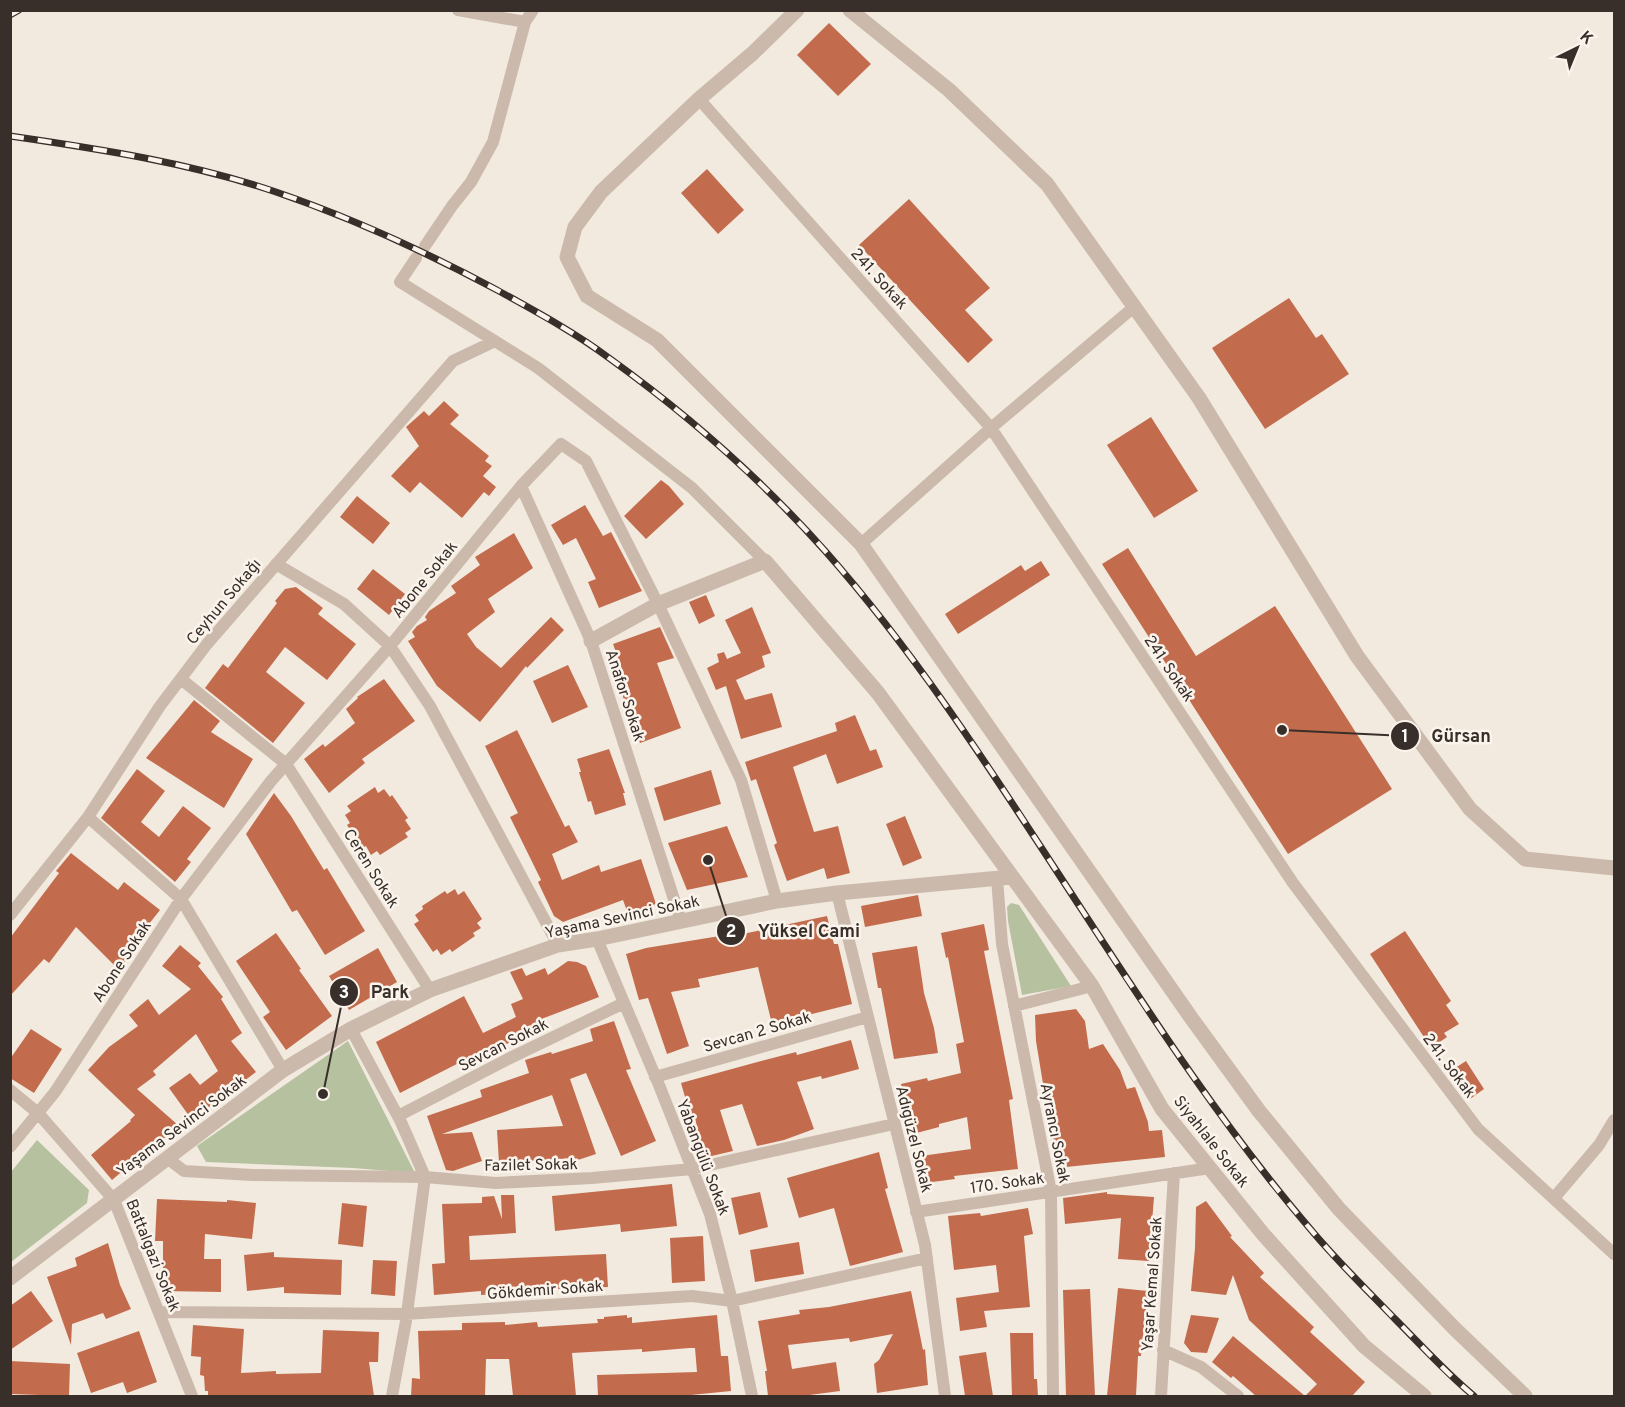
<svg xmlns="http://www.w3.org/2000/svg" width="1625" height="1407" font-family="Overpass,sans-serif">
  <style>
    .green { fill: #b5c19f }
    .building { fill: #c36c4d }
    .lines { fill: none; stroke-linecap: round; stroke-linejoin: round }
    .minor { stroke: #cbbaab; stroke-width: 12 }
    .tertiary { stroke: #cbbaab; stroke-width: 15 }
    .rail-casing { stroke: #392f2a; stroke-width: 7 }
    .rail { stroke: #faf4ec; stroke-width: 4.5; stroke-dasharray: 14; stroke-linecap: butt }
    .labels { text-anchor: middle; stroke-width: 5; stroke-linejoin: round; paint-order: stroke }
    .street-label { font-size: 16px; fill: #392f2a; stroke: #faf4ec }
    .leader { fill: none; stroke: #392f2a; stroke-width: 2 }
    .callout-dot { fill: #392f2a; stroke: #faf4ec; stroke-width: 2 }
    .mark-label { font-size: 18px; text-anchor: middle; font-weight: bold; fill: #fff }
    .callout-label { font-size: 18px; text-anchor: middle; font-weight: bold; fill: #392f2a; stroke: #faf4ec; stroke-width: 5; stroke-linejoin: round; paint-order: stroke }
  </style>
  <rect width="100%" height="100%" fill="#f2eadf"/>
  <!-- green -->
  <path class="green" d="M 1011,903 L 1019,905 L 1071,986 L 1022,995 L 1008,921 L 1007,907 Z
    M 348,1041 L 415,1173 L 353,1168 L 206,1162 L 197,1146 Z
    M 37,1140 L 89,1190 L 87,1203 L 11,1262 L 11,1172 Z"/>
  <!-- building -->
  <path class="building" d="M 829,23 L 871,64 L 838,96 L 797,55 Z
    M 707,169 L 744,210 L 718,234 L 681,193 Z
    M 909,199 L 990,288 L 965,310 L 993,340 L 968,363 L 859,245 Z
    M 1289,298 L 1316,338 L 1322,334 L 1349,374 L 1265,429 L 1212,348 Z
    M 444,401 L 459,415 L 450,424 L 489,456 L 485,461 L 492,466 L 483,476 L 496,487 L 489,496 L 484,492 L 462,518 L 420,482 L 410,493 L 391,476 L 419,446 L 406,427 L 424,411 L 429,416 Z
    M 1151,417 L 1198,491 L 1154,518 L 1107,445 Z
    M 661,480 L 669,486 L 684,504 L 646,539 L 624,516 Z
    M 357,496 L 390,523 L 373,544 L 340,517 Z
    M 585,505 L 603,536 L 611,532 L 642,591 L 599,608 L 588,582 L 596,579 L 576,538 L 563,545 L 551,525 Z
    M 514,533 L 533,568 L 488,599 L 495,612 L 467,634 L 476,647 L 501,668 L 551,617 L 564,630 L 527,668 L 526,666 L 480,722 L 437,686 L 408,641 L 415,637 L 412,632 L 417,626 L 427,620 L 425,617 L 429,611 L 456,593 L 451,586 L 480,565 L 475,557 Z
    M 1128,548 L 1196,656 L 1275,606 L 1392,789 L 1288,854 L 1102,564 Z
    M 1041,561 L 1050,575 L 958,634 L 945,614 L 1021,565 L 1025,571 Z
    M 373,569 L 405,594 L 389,615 L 357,589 Z
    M 296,587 L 323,608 L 318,614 L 356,644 L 327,680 L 285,647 L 266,672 L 305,703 L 273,743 L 205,688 L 223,664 L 228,668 L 277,603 L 275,601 L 285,589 Z
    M 706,595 L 715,616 L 699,624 L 689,602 Z
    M 752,607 L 771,653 L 762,656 L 765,667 L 736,680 L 745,700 L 772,693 L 782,727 L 741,739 L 726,686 L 716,690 L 707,668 L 719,662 L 717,654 L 724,652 L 727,659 L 741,653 L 725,620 Z
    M 660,627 L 674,658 L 657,663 L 681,728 L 640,743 L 622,694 L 630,691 L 613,644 Z
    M 568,665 L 588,707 L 552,723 L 533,681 Z
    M 384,679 L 415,721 L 362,759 L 365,763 L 329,793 L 304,759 L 323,744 L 325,747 L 355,723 L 346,709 L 358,698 L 357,697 Z
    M 194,700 L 220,721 L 211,732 L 253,759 L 224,808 L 146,758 Z
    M 855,715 L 870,751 L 876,749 L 883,767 L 837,784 L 826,754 L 793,767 L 814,832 L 838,826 L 850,873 L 827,879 L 824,868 L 787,881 L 774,845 L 777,843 L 756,779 L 751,781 L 745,762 L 837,731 L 835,723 Z
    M 517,730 L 565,827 L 569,825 L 578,842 L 552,854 L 562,880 L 599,865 L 601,872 L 641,859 L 656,904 L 628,914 L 623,900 L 563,922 L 554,916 L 538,882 L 541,880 L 510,817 L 518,813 L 485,746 Z
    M 609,749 L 625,793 L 623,793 L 626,805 L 595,815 L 591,801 L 588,802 L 579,772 L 581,772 L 577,759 Z
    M 137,769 L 165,791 L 141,822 L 159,837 L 183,806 L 211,828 L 187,859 L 191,862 L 175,882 L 101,818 Z
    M 711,770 L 721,804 L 664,821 L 654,788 Z
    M 375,787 L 378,793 L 384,789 L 390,797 L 392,795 L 408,818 L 405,820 L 411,829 L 405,833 L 408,837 L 380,855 L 377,851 L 371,855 L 366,846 L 362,848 L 347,825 L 350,823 L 345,815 L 351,811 L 347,806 Z
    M 274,793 L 291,816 L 324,870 L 327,868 L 365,931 L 325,955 L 297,910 L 292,912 L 246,834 Z
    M 905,816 L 922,858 L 903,866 L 886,824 Z
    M 727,826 L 748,877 L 687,890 L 668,843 Z
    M 71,853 L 118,890 L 124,882 L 160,910 L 130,948 L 134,953 L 118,969 L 76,927 L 49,963 L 44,959 L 10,996 L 10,938 L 59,873 L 56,871 Z
    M 455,889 L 458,895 L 464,891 L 482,919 L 477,923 L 481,928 L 473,933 L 475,936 L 452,952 L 450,949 L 441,955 L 437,949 L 433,952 L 414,924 L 419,921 L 415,915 L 423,909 L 422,906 L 445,891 L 447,894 Z
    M 918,895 L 922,916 L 865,927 L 861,906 Z
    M 827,916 L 834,944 L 838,944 L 852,1004 L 772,1024 L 758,967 L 698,979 L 700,987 L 671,992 L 689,1046 L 667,1054 L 648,998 L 639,1000 L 626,954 L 646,948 L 732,934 L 733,936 Z
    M 984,924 L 989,950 L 984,951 L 1013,1099 L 1009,1100 L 1018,1169 L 954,1176 L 955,1179 L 925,1183 L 921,1156 L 971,1149 L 967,1117 L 939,1124 L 939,1127 L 913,1134 L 901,1084 L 927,1078 L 928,1081 L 961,1073 L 956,1044 L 964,1042 L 948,957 L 946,958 L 941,933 Z
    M 1405,931 L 1451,1001 L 1446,1005 L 1459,1024 L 1444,1033 L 1447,1037 L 1431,1048 L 1370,954 Z
    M 276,933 L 301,969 L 299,970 L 332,1016 L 286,1050 L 263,1017 L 270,1012 L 236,961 Z
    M 180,945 L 201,963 L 198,966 L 223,997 L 221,999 L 242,1033 L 231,1041 L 256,1072 L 192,1120 L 169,1088 L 190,1073 L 200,1085 L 218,1071 L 196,1034 L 153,1071 L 156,1075 L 137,1089 L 178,1125 L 154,1148 L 152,1146 L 112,1180 L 91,1155 L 131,1121 L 130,1120 L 135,1115 L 88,1070 L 109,1047 L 138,1026 L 129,1015 L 148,999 L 159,1015 L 191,989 L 162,966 Z
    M 917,946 L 924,993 L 934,1028 L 938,1053 L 894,1059 L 881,988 L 878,988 L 872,953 Z
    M 378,948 L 397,982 L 349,1010 L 329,976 Z
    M 568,961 L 577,962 L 586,966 L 599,997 L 544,1018 L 547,1026 L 500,1047 L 498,1043 L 400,1093 L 376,1042 L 464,996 L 483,1033 L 516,1017 L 511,1004 L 523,999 L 510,972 L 522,968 L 526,976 L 545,968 L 548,975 Z
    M 1076,1009 L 1085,1021 L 1089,1049 L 1103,1044 L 1120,1070 L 1127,1089 L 1135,1087 L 1148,1122 L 1149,1131 L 1162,1130 L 1165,1157 L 1056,1168 L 1049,1095 L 1045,1096 L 1036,1041 L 1035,1015 Z
    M 614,1021 L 631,1069 L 626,1070 L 656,1141 L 621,1156 L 586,1073 L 570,1079 L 596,1154 L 575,1161 L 574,1158 L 499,1163 L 497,1130 L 563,1126 L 552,1095 L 442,1134 L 472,1132 L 482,1161 L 453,1171 L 446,1170 L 427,1116 L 482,1097 L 480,1090 L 529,1073 L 525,1060 L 551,1052 L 552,1054 L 593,1041 L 590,1029 Z
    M 31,1029 L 62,1049 L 34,1093 L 10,1078 L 10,1059 Z
    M 851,1040 L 859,1069 L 822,1079 L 821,1076 L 797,1082 L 814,1129 L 784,1140 L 757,1146 L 742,1104 L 720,1110 L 733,1151 L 703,1158 L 695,1117 L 691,1118 L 681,1083 L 750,1064 L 796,1052 L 797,1055 Z
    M 1466,1061 L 1484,1089 L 1470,1099 L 1452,1070 Z
    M 879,1152 L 888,1188 L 885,1189 L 903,1252 L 850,1266 L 834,1208 L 799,1218 L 787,1178 Z
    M 672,1184 L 677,1226 L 621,1232 L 620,1224 L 555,1231 L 552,1196 Z
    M 760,1192 L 768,1227 L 739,1235 L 731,1198 Z
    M 1107,1192 L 1107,1194 L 1154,1197 L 1149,1261 L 1118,1259 L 1121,1218 L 1065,1224 L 1063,1198 Z
    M 501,1195 L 514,1195 L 516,1233 L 469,1236 L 470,1260 L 606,1254 L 608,1287 L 511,1291 L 511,1293 L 481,1295 L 481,1291 L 434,1295 L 432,1264 L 445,1263 L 442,1204 L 482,1203 L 482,1197 L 494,1196 L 502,1219 Z
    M 157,1199 L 227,1202 L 227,1200 L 256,1203 L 252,1239 L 205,1234 L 204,1259 L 221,1259 L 221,1292 L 163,1291 L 163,1241 L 155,1241 Z
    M 1206,1201 L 1232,1236 L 1230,1237 L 1264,1273 L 1260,1277 L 1314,1327 L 1310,1332 L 1365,1382 L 1352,1396 L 1305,1396 L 1317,1384 L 1249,1320 L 1233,1275 L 1226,1295 L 1191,1291 L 1195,1248 L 1196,1207 Z
    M 342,1203 L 367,1206 L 363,1247 L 338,1244 Z
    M 1028,1208 L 1033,1234 L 1024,1236 L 1030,1307 L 984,1311 L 987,1327 L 960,1331 L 956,1298 L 999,1292 L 996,1265 L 954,1270 L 948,1216 L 980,1213 L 981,1216 Z
    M 703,1236 L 705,1281 L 672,1283 L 670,1238 Z
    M 799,1242 L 804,1274 L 755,1282 L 750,1250 Z
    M 108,1243 L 120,1285 L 131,1309 L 106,1319 L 103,1313 L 72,1324 L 71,1345 L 47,1277 L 77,1266 L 75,1258 Z
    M 274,1252 L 274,1257 L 342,1260 L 341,1295 L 284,1293 L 284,1287 L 247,1291 L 244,1255 Z
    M 373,1260 L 397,1261 L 395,1296 L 371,1294 Z
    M 1118,1288 L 1148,1291 L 1141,1356 L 1138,1356 L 1136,1396 L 1107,1396 Z
    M 1090,1289 L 1095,1396 L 1066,1396 L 1063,1290 Z
    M 31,1291 L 53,1321 L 10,1350 L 10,1306 Z
    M 911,1291 L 923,1350 L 925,1349 L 928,1385 L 877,1393 L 874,1364 L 879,1360 L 893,1334 L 850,1342 L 849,1338 L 788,1345 L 792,1369 L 836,1362 L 840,1391 L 802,1396 L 768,1396 L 765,1371 L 767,1371 L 758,1321 L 800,1314 L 799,1310 L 829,1307 Z
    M 627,1315 L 627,1318 L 632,1317 L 632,1323 L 717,1315 L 721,1356 L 728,1356 L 731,1391 L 681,1396 L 598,1396 L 597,1375 L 697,1372 L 695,1348 L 689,1348 L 642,1352 L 642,1349 L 572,1353 L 576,1396 L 513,1396 L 509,1359 L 486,1359 L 485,1396 L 411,1396 L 412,1378 L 420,1379 L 418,1331 L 462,1330 L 462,1323 L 505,1322 L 505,1325 L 537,1322 L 538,1327 L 598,1323 L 597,1319 L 604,1319 L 604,1317 Z
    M 1191,1315 L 1219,1318 L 1207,1353 L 1191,1352 L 1184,1343 Z
    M 193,1325 L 244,1329 L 241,1373 L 276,1371 L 276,1374 L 321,1373 L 323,1330 L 379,1332 L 378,1362 L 369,1362 L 374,1396 L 208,1396 L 208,1391 L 205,1391 L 204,1376 L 200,1375 L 201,1357 L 191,1356 Z
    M 139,1331 L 157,1382 L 127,1393 L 123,1382 L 91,1393 L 77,1353 Z
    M 1010,1333 L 1033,1333 L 1034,1379 L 1037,1379 L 1038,1396 L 1012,1396 Z
    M 1233,1336 L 1305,1396 L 1256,1396 L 1233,1376 L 1231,1378 L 1212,1362 Z
    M 986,1352 L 993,1396 L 965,1396 L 959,1356 Z
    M 10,1361 L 70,1364 L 69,1396 L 10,1394 Z"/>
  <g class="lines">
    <!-- minor -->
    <path class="minor" d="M 458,10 L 525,22
      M 699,99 L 991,428 L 1293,883 L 1478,1129 L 1614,1254
      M 425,246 L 452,206 L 471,182 L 493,142 L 525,22 L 533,10
      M 416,258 L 400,282 L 538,368 L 692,488 L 765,561
      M 521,486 L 591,641 L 681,921
      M 861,544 L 991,428 L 1134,307
      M 276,564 L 344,604 L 390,646 L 430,706 L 558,945
      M 181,679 L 286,764 L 430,990
      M 88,817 L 181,899 L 283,1070
      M 997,878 L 1002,944 L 1051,1192 L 1053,1396
      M 837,893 L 925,1245 L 945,1396
      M 10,915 L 88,817 L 160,706 L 207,644 L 453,361 L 495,341
      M 597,939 L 659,1085 L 710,1214 L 732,1301 L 752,1396
      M 1014,1006 L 1092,986
      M 351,1029 L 401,1122 L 425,1177 L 406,1321 L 392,1396
      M 655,1077 L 868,1017
      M 10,1090 L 38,1113 L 114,1200 L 192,1396
      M 398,1116 L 508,1059 L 624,1003
      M 10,1147 L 55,1092 L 181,899 L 271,781 L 390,646 L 521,486 L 561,444 L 586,461 L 658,604 L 741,780 L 777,901
      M 167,1158 L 184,1171 L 252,1175 L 425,1177 L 496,1183 L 592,1178 L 692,1169 L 894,1124
      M 1554,1198 L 1599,1145 L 1614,1120
      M 916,1212 L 1210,1168
      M 160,1312 L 406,1314 L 692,1296 L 732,1301 L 927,1258
      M 1163,1350 L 1201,1367 L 1238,1396
      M 1161,1396 L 1174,1173"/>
    <!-- tertiary -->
    <path class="tertiary" d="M 797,10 L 753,53 L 699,99 L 601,192 L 575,227 L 567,257 L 587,296 L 657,340 L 861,544 L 1192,1019 L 1259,1111 L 1339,1209 L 1455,1329 L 1525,1396
      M 850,10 L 949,90 L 1047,184 L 1199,398 L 1357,656 L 1470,809 L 1525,859 L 1614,868
      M 591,641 L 658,604 L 765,561 L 878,693 L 1092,986 L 1162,1109 L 1263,1234 L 1364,1346 L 1424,1396
      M 10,1278 L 283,1070 L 351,1029 L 430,990 L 558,945 L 597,939 L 777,901 L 837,893 L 1011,877"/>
    <defs>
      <path id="rail" d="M 10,15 L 19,10
        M 10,136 C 100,149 191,163 276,192 C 352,218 426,252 497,290 C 535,311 574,332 609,358 C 687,414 762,480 826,552 C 918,656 992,772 1067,887 C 1144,1005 1220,1124 1312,1231 C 1338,1262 1367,1290 1395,1319 C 1421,1345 1446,1373 1474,1396"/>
    </defs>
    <!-- rail casing -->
    <use href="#rail" class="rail-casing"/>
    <!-- rail -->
    <use href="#rail" class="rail"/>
  </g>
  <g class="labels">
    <!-- street labels -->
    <g class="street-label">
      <text transform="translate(880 278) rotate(48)" y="6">241. Sokak</text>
      <text transform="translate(424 579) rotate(-51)" y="6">Abone Sokak</text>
      <text transform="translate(223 601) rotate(-50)" y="6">Ceyhun Sokağı</text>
      <text transform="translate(1170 668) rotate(56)" y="6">241. Sokak</text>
      <text transform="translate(626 695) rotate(72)" y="6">Anafor Sokak</text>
      <text transform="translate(372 868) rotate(58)" y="6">Ceren Sokak</text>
      <text transform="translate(622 916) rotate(-12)" y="6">Yaşama Sevinci Sokak</text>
      <text transform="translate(121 961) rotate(-57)" y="6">Abone Sokak</text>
      <text transform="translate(757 1031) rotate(-16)" y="6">Sevcan 2 Sokak</text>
      <text transform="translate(503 1044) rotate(-27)" y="6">Sevcan Sokak</text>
      <text transform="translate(1450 1065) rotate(53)" y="6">241. Sokak</text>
      <text transform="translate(181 1125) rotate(-37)" y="6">Yaşama Sevinci Sokak</text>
      <text transform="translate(1056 1133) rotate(79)" y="6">Ayrancı Sokak</text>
      <text transform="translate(915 1139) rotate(76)" y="6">Adıgüzel Sokak</text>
      <text transform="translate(1212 1141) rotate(52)" y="6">Siyahlale Sokak</text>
      <text transform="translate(704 1157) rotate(69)" y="6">Yabangülü Sokak</text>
      <text transform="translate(531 1164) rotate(-1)" y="6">Fazilet Sokak</text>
      <text transform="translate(1007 1182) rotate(-8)" y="6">170. Sokak</text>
      <text transform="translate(154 1255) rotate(68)" y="6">Battalgazi Sokak</text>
      <text transform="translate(1151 1284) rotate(-86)" y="6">Yaşar Kemal Sokak</text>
      <text transform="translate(545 1289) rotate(-4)" y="6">Gökdemir Sokak</text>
    </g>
  </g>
  <!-- callouts -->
  <path class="leader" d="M1282 730L1405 736M708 860L731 931M323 1094L344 992"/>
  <g class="callout-dot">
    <circle cx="1282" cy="730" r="6"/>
    <circle cx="708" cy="860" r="6"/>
    <circle cx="323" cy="1094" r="6"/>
    <circle cx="1405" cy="736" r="15"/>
    <circle cx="731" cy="931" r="15"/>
    <circle cx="344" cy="992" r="15"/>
  </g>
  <g class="mark-label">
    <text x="1405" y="742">1</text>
    <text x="731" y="937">2</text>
    <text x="344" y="998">3</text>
  </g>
  <g class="callout-label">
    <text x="1461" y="742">Gürsan</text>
    <text x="809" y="937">Yüksel Cami</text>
    <text x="390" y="998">Park</text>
  </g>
  <!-- border -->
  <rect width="1625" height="1407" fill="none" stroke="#392f2a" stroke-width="24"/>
  <!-- north arrow -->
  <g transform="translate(1577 48) rotate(43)" stroke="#faf4ec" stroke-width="4.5" paint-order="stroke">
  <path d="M0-4.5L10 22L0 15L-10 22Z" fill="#392f2a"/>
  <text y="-9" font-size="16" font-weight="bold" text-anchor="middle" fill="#392f2a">K</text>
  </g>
</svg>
